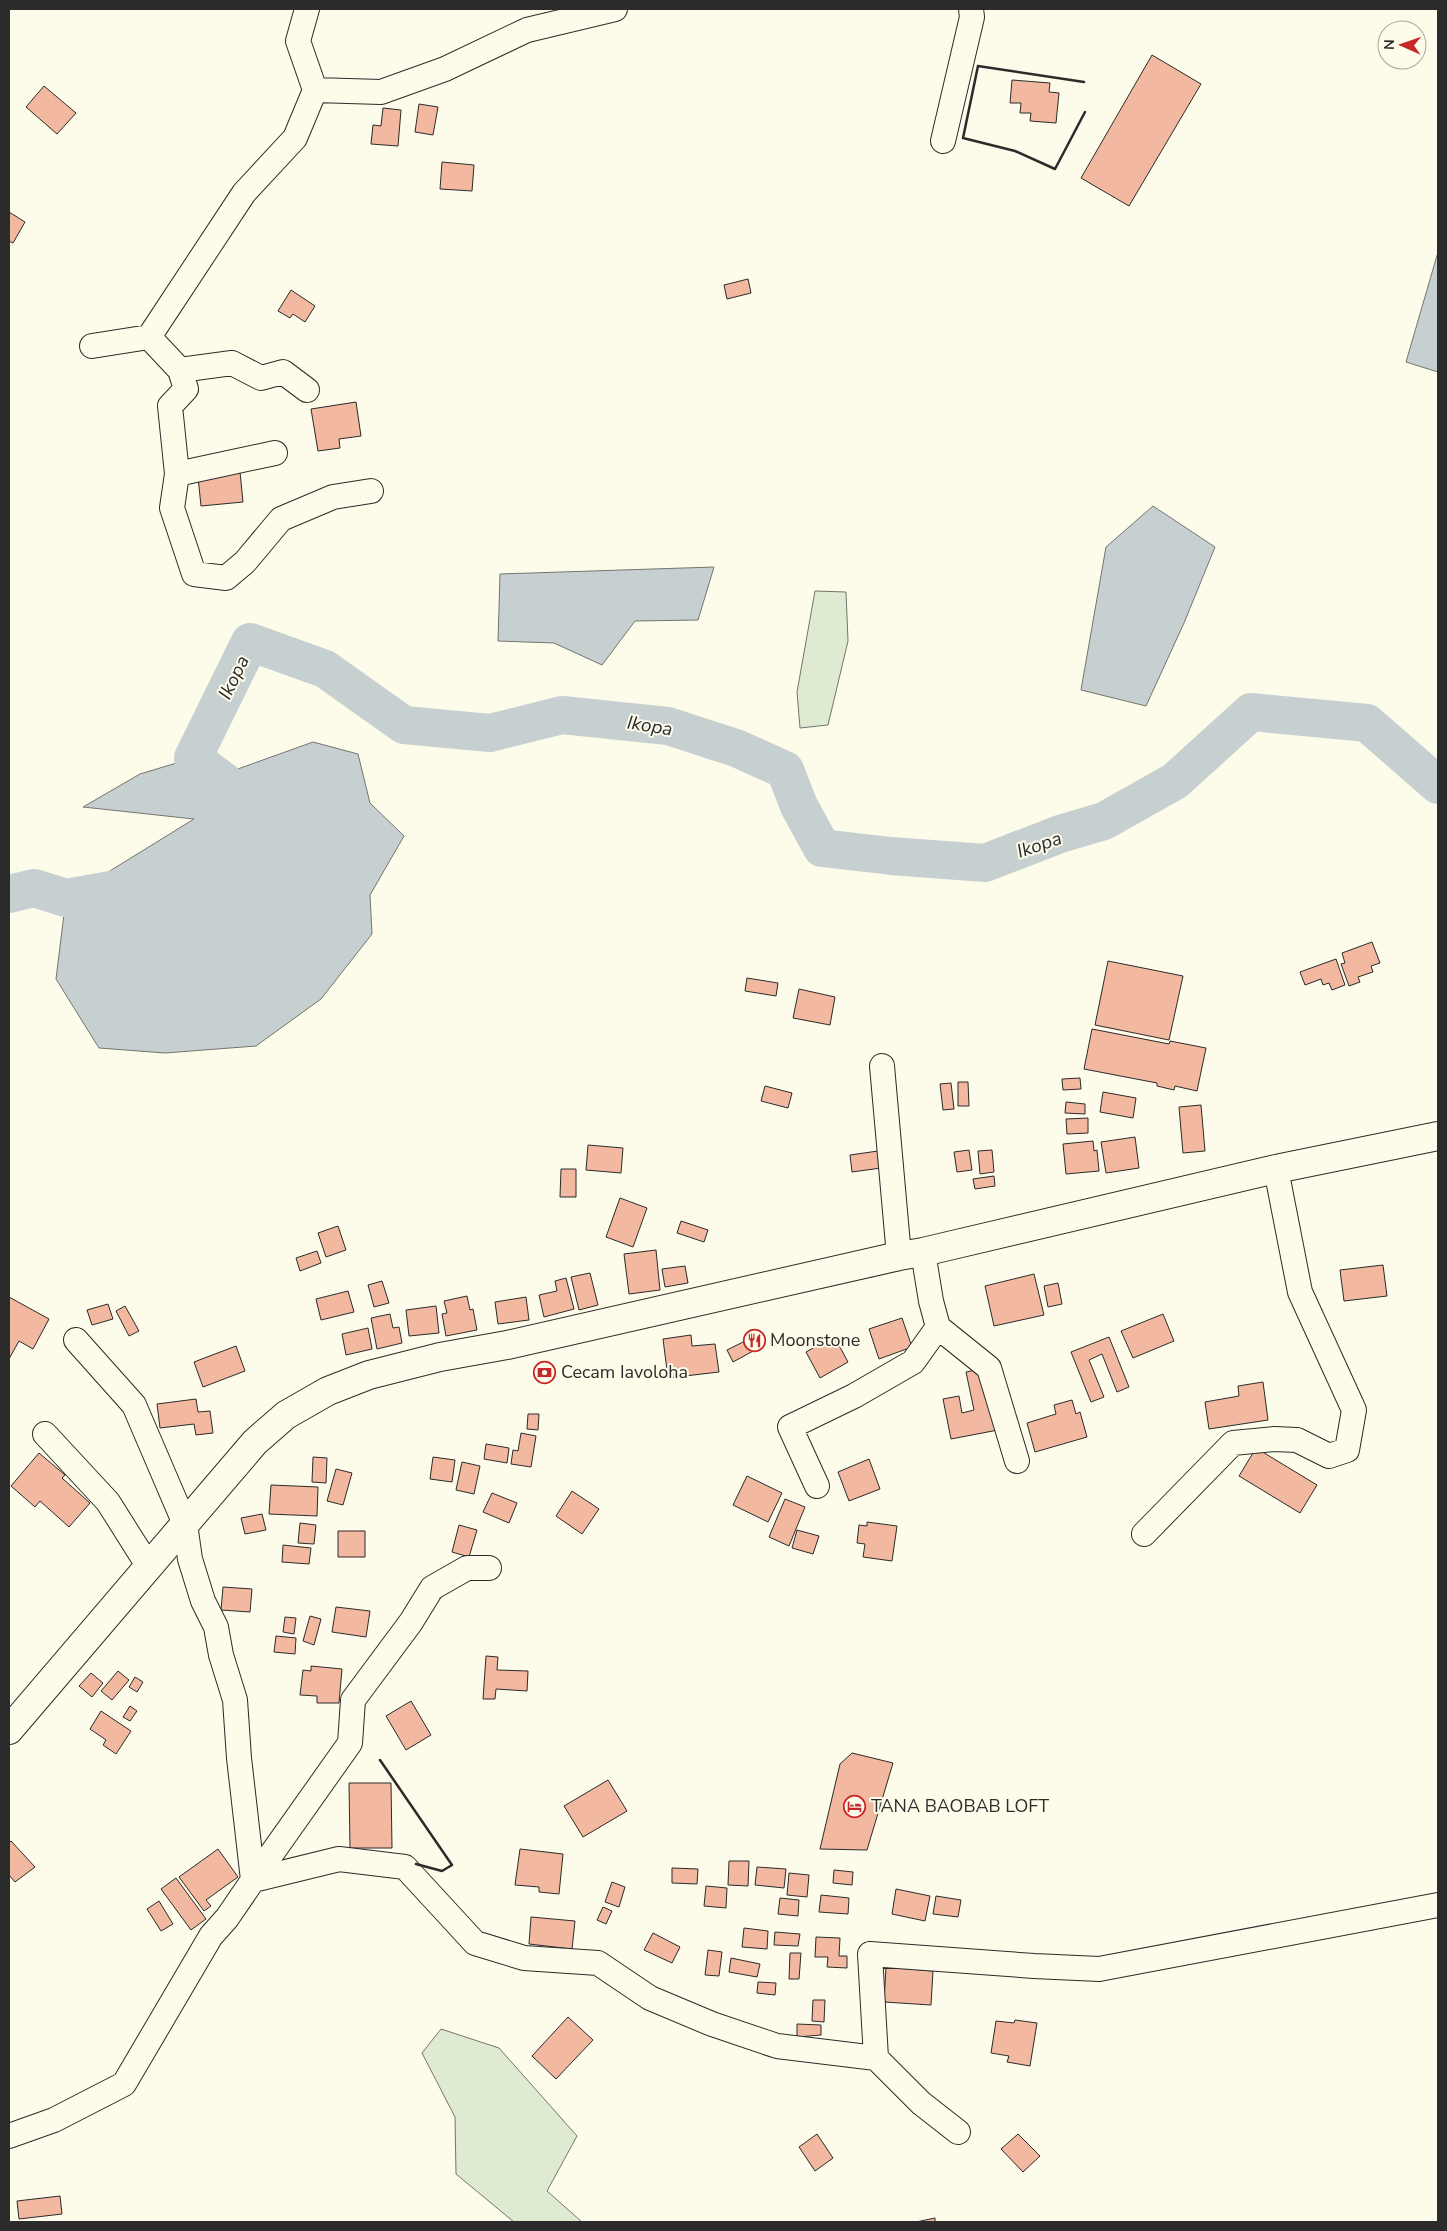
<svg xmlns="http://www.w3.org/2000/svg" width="1447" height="2231" font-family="'Nunito Sans',sans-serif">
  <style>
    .green { fill: #deebd1; stroke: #74746e }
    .water { fill: #c7d0d0; stroke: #74746e }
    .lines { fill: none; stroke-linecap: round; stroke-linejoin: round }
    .river { stroke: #c7d0d0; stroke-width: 38 }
    .building { fill: #f2b8a0; stroke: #2b2b2b }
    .minor-casing { stroke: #2b2b2b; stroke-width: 26 }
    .major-casing { stroke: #2b2b2b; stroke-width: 30 }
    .minor { stroke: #fdfbea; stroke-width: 24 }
    .major { stroke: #fdfbea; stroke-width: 28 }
    .wall { stroke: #2b2b2b; stroke-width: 2.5 }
    .labels { text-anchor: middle; stroke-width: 4; stroke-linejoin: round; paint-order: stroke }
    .poi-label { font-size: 18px; fill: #2b2b2b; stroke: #fdfbea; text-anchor: start }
    .water-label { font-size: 19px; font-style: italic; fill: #2b2b2b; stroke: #fdfbea }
  </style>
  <rect width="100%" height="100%" fill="#fdfbea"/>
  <!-- green -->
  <path class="green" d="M 815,591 L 846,592 L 848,641 L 828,725 L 800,728 L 797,692 Z
    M 441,2029 L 499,2048 L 577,2136 L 547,2191 L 582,2222 L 514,2222 L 456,2174 L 455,2117 L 422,2053 Z"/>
  <!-- water -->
  <path class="water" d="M 1438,252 L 1438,372 L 1406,362 Z
    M 1153,506 L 1215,547 L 1184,623 L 1146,706 L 1081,690 L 1106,547 Z
    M 714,567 L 698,620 L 635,621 L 602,665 L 554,643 L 498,641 L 500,574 Z
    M 313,742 L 358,754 L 370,803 L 404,836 L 370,895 L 372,934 L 321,999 L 256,1046 L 165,1053 L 99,1048 L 56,979 L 66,898 L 194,819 L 83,807 L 140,774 L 193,758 L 235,770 Z"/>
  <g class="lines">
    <!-- river -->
    <path class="river" d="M 234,789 L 193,758 L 250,642 L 325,669 L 404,725 L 490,733 L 562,715 L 668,726 L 736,748 L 785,770 L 799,806 L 822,848 L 891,856 L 985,863 L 1060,834 L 1104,821 L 1175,781 L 1251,712 L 1367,723 L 1438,785
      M 9,894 L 34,888 L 66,898 L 116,889"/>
  </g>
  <!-- building -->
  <path class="building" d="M 1152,55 L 1201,84 L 1129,206 L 1081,178 Z
    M 1012,80 L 1050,83 L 1049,92 L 1059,93 L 1056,123 L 1030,121 L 1031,113 L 1020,113 L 1021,103 L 1010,103 Z
    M 44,86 L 76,113 L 57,134 L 26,107 Z
    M 419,104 L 438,107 L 433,135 L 415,132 Z
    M 383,108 L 401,110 L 398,146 L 371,144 L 373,125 L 381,126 Z
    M 442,162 L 474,165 L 472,191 L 440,189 Z
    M 9,212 L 25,222 L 13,243 L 9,241 Z
    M 748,279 L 751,293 L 727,299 L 724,285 Z
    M 291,290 L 315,306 L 305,322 L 293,314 L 290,318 L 278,311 Z
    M 356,402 L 361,436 L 339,439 L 340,448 L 318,451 L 311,409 Z
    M 240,472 L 243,502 L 201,506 L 198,477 Z
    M 1372,942 L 1380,963 L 1371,966 L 1373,972 L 1358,977 L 1360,982 L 1349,986 L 1341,964 L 1345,963 L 1342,953 Z
    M 1336,959 L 1345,985 L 1332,990 L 1329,983 L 1323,985 L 1321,979 L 1305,985 L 1300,972 Z
    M 1108,961 L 1183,976 L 1169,1040 L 1095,1025 Z
    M 747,978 L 778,983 L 776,996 L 745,991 Z
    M 799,989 L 835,997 L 830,1025 L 793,1018 Z
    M 1092,1029 L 1169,1044 L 1170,1041 L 1206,1048 L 1197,1091 L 1175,1086 L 1174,1090 L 1157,1086 L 1157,1083 L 1084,1069 Z
    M 1080,1078 L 1081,1089 L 1063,1090 L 1062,1079 Z
    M 958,1082 L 968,1082 L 969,1106 L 958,1106 Z
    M 951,1083 L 954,1109 L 943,1110 L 940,1084 Z
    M 765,1086 L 792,1093 L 788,1108 L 761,1101 Z
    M 1103,1092 L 1136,1098 L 1133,1118 L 1100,1112 Z
    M 1066,1102 L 1085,1104 L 1085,1114 L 1065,1113 Z
    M 1201,1105 L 1205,1151 L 1183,1153 L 1179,1107 Z
    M 1088,1118 L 1088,1133 L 1067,1134 L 1066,1119 Z
    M 1135,1137 L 1139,1168 L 1106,1173 L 1101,1142 Z
    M 1093,1141 L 1094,1151 L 1097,1150 L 1099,1171 L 1066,1174 L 1063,1144 Z
    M 588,1145 L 623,1148 L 621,1173 L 586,1170 Z
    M 969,1150 L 972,1170 L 957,1172 L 954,1152 Z
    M 992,1150 L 994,1172 L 980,1174 L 978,1151 Z
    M 878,1151 L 881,1168 L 852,1172 L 850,1155 Z
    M 561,1169 L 576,1169 L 576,1197 L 560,1197 Z
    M 994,1176 L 995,1186 L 975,1189 L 973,1179 Z
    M 620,1198 L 647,1208 L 633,1247 L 606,1237 Z
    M 681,1221 L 708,1230 L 704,1242 L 677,1233 Z
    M 338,1226 L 346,1250 L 326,1257 L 318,1233 Z
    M 656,1250 L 660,1290 L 629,1294 L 624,1254 Z
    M 317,1251 L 321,1263 L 300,1271 L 296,1258 Z
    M 1383,1265 L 1387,1296 L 1344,1301 L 1340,1270 Z
    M 685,1266 L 688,1283 L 665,1287 L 662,1269 Z
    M 590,1273 L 598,1305 L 579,1310 L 571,1277 Z
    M 1034,1274 L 1044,1315 L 994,1326 L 985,1286 Z
    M 566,1278 L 574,1309 L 544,1317 L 539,1295 L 557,1291 L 555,1281 Z
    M 382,1281 L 389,1303 L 374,1307 L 368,1285 Z
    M 1058,1283 L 1062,1304 L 1048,1307 L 1044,1286 Z
    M 348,1291 L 354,1312 L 321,1320 L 316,1299 Z
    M 467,1296 L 470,1310 L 473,1309 L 477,1330 L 446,1336 L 442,1314 L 447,1313 L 444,1301 Z
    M 9,1297 L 49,1319 L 33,1349 L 19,1341 L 9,1359 Z
    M 526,1297 L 529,1320 L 498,1324 L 495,1302 Z
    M 108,1304 L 113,1319 L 92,1325 L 87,1310 Z
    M 125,1306 L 139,1331 L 129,1336 L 116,1311 Z
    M 436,1306 L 439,1333 L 409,1336 L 406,1310 Z
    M 390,1314 L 393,1328 L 399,1327 L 402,1343 L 377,1349 L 371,1318 Z
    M 1163,1314 L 1174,1341 L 1133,1358 L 1121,1331 Z
    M 902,1318 L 912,1347 L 879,1359 L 869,1329 Z
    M 368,1328 L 372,1349 L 346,1355 L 342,1334 Z
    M 691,1335 L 692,1346 L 715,1344 L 719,1372 L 668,1378 L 663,1339 Z
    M 834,1336 L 848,1362 L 820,1378 L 806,1352 Z
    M 1109,1337 L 1129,1387 L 1117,1392 L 1102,1354 L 1089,1360 L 1104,1397 L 1091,1402 L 1071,1352 Z
    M 749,1339 L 755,1350 L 733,1362 L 727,1350 Z
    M 236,1346 L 245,1371 L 203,1387 L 194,1362 Z
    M 985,1368 L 998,1430 L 951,1439 L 943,1399 L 959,1396 L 962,1413 L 974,1410 L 966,1372 Z
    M 1263,1382 L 1268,1420 L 1209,1429 L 1205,1402 L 1239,1396 L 1238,1386 Z
    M 196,1399 L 198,1412 L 210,1411 L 213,1433 L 196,1435 L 194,1424 L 160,1428 L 157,1404 Z
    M 1072,1400 L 1076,1414 L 1080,1412 L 1087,1437 L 1035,1452 L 1027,1423 L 1056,1414 L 1054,1405 Z
    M 528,1414 L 539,1414 L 538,1430 L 527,1429 Z
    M 521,1433 L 536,1436 L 531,1467 L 511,1464 L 513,1450 L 518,1451 Z
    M 486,1444 L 509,1448 L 507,1463 L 484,1459 Z
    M 1256,1448 L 1317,1485 L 1300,1513 L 1239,1476 Z
    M 39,1453 L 65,1475 L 62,1478 L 90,1503 L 69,1527 L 40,1501 L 35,1507 L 11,1486 Z
    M 313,1457 L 327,1458 L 326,1483 L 312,1482 Z
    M 433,1457 L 455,1460 L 452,1482 L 430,1479 Z
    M 869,1459 L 880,1489 L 849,1501 L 838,1472 Z
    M 462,1462 L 480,1466 L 474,1494 L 456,1490 Z
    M 336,1469 L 352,1473 L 343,1505 L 327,1501 Z
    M 747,1476 L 782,1493 L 768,1522 L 733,1505 Z
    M 271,1485 L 318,1487 L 317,1516 L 269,1514 Z
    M 572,1491 L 599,1509 L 582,1534 L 556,1516 Z
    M 492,1493 L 517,1503 L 509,1523 L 483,1512 Z
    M 785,1499 L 805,1507 L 789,1546 L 769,1537 Z
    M 262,1514 L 266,1530 L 245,1534 L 241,1518 Z
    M 867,1522 L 897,1526 L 892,1561 L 863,1557 L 865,1544 L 857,1543 L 859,1525 L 867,1526 Z
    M 300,1523 L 316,1525 L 314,1544 L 298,1543 Z
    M 459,1525 L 477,1530 L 469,1557 L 452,1552 Z
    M 797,1530 L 819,1536 L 813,1554 L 792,1548 Z
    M 338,1531 L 365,1531 L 365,1557 L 338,1557 Z
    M 283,1545 L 311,1548 L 309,1564 L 282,1562 Z
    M 223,1587 L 252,1589 L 250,1612 L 221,1610 Z
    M 336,1607 L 370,1611 L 366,1637 L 332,1632 Z
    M 310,1616 L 321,1619 L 314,1645 L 303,1641 Z
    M 285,1617 L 296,1618 L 294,1634 L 283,1632 Z
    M 276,1636 L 296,1638 L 295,1654 L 274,1652 Z
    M 486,1656 L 498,1657 L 497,1670 L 528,1671 L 527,1691 L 496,1689 L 495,1699 L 483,1699 Z
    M 311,1666 L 342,1669 L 339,1703 L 317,1703 L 317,1696 L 300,1695 L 303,1670 L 311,1671 Z
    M 118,1671 L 129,1680 L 112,1700 L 101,1691 Z
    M 91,1673 L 103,1683 L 92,1697 L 79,1686 Z
    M 135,1677 L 143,1682 L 137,1692 L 129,1687 Z
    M 411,1701 L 431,1735 L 406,1750 L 386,1716 Z
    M 130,1706 L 137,1711 L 130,1721 L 123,1717 Z
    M 101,1711 L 131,1731 L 116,1754 L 103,1745 L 106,1740 L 90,1729 Z
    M 852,1753 L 893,1763 L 867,1850 L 820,1849 L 840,1764 Z
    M 608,1780 L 627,1811 L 583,1837 L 564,1806 Z
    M 349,1783 L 391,1783 L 392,1848 L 350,1848 Z
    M 11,1841 L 35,1867 L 15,1882 L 9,1875 L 9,1843 Z
    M 218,1849 L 238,1877 L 206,1900 L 211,1906 L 204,1911 L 179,1877 Z
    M 520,1849 L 563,1854 L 559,1894 L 539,1892 L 539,1887 L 515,1885 Z
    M 729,1861 L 749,1861 L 748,1886 L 728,1885 Z
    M 757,1867 L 786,1869 L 784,1888 L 755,1885 Z
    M 672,1868 L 698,1869 L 697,1884 L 672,1883 Z
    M 834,1870 L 853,1872 L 852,1885 L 833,1883 Z
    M 789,1873 L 809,1875 L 807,1897 L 787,1895 Z
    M 176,1878 L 206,1919 L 191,1930 L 161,1889 Z
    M 612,1882 L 625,1887 L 619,1907 L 605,1902 Z
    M 706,1886 L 727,1888 L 726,1908 L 704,1906 Z
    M 896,1889 L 930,1896 L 925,1921 L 892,1914 Z
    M 821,1895 L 849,1898 L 848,1914 L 819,1912 Z
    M 936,1896 L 961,1900 L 958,1917 L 933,1914 Z
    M 780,1898 L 799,1900 L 798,1916 L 778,1914 Z
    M 159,1901 L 173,1924 L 161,1931 L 147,1909 Z
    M 603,1907 L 612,1911 L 606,1924 L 597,1920 Z
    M 531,1917 L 575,1921 L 572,1949 L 529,1944 Z
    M 744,1928 L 768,1931 L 767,1949 L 742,1947 Z
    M 775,1932 L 800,1934 L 798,1946 L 774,1945 Z
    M 653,1933 L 680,1947 L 672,1963 L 644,1950 Z
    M 816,1937 L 840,1938 L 839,1956 L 847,1956 L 847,1968 L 827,1967 L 828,1957 L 815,1957 Z
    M 708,1950 L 722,1952 L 719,1976 L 705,1975 Z
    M 790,1953 L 801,1953 L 799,1979 L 789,1979 Z
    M 731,1958 L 760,1964 L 757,1977 L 729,1972 Z
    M 886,1967 L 933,1971 L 931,2005 L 884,2002 Z
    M 758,1982 L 776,1983 L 775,1995 L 757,1993 Z
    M 813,2000 L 825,2000 L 824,2022 L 812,2021 Z
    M 568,2017 L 593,2040 L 556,2079 L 532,2056 Z
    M 1015,2020 L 1037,2023 L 1030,2066 L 1007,2062 L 1009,2056 L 991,2053 L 996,2021 L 1014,2023 Z
    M 797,2024 L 821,2025 L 821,2035 L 797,2037 Z
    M 817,2134 L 833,2158 L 815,2171 L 799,2147 Z
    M 1018,2134 L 1040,2156 L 1023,2172 L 1001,2149 Z
    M 60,2196 L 62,2214 L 19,2219 L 17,2201 Z
    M 935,2218 L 935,2222 L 916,2222 Z"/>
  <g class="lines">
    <defs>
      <path id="minor" d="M 307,9 L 298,41 L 315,90
        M 943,141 L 972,17 L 971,9
        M 149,337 L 180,370 L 186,389 L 170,406 L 177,474 L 172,508 L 194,574 L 226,578 L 245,562 L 281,519 L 333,497 L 371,491
        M 92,346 L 149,337 L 244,193 L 295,138 L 315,90 L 381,92 L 445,69 L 527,30 L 615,9
        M 180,370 L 232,363 L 261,378 L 283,372 L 307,390
        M 177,474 L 275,453
        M 882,1066 L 899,1256
        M 938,1327 L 989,1368 L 1017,1461
        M 76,1340 L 134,1405 L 185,1524 L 190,1559 L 203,1601 L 216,1627 L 221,1655 L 235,1700 L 239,1758 L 253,1880
        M 45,1434 L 108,1502 L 149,1567
        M 817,1486 L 790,1427 L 854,1396 L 913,1362 L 938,1327 L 931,1301 L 923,1252
        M 1144,1534 L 1233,1443 L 1274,1439 L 1297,1440 L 1329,1456 L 1347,1450 L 1354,1410 L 1300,1292 L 1276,1169
        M 253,1880 L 350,1743 L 353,1700 L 411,1622 L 432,1588 L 467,1568 L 489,1568
        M 876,2058 L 870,1954 L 1034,1966 L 1099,1969 L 1438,1905
        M 9,2136 L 54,2120 L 124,2084 L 211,1936 L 227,1918 L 253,1880 L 339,1859 L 405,1867 L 475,1943 L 524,1958 L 598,1963 L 650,1998 L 712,2024 L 777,2046 L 876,2058 L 921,2103 L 958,2132"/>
      <path id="major" d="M 9,1730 L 255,1442 L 286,1415 L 328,1391 L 369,1375 L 440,1357 L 507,1345 L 899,1256 L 923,1252 L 1276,1169 L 1438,1136"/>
    </defs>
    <!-- minor casing -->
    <use href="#minor" class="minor-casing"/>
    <!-- major casing -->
    <use href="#major" class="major-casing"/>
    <!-- minor -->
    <use href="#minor" class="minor"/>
    <!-- major -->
    <use href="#major" class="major"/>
    <!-- wall -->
    <path class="wall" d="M 1084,82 L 978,66 L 963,138 L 1015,151 L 1055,169 L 1085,112
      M 380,1760 L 452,1865 L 442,1871 L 416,1864"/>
  </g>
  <!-- icons -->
  <defs>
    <symbol id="restaurant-ring" viewBox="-11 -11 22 22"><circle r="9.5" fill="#fdfbea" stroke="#c62828" stroke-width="1.5"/><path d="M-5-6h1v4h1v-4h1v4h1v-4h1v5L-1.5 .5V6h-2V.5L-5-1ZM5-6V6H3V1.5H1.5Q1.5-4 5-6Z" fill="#c62828"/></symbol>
    <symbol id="bank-ring" viewBox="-11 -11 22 22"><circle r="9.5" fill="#fdfbea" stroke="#c62828" stroke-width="1.5"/><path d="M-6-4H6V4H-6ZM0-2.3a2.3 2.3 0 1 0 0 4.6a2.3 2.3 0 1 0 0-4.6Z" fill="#c62828"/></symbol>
    <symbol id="hotel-ring" viewBox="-11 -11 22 22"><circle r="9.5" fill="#fdfbea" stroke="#c62828" stroke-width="1.5"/><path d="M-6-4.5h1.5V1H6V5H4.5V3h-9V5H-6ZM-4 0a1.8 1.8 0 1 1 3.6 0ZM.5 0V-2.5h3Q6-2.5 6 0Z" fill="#c62828"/></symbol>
  </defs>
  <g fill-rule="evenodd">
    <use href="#restaurant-ring" x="742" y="1328" width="25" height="25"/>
    <use href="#bank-ring" x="532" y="1360" width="25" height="25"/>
    <use href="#hotel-ring" x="842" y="1794" width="25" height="25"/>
  </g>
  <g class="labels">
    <!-- poi labels -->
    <g class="poi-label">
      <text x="770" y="1346">Moonstone</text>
      <text x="561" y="1378">Cecam Iavoloha</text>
      <text x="871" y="1812">TANA BAOBAB LOFT</text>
    </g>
    <!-- water labels -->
    <g class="water-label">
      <text transform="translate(233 677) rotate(-64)" y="7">Ikopa</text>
      <text transform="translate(650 725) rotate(9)" y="7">Ikopa</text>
      <text transform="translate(1039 844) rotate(-19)" y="7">Ikopa</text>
    </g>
  </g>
  <!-- border -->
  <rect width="1447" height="2231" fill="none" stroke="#2b2b2b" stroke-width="20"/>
  <!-- north arrow -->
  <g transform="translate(1402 45) rotate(272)"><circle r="24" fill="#fdfbea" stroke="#a9a89e"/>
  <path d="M0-4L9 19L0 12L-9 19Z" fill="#c62828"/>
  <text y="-8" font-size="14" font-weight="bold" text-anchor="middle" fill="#2b2b2b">N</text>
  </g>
</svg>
